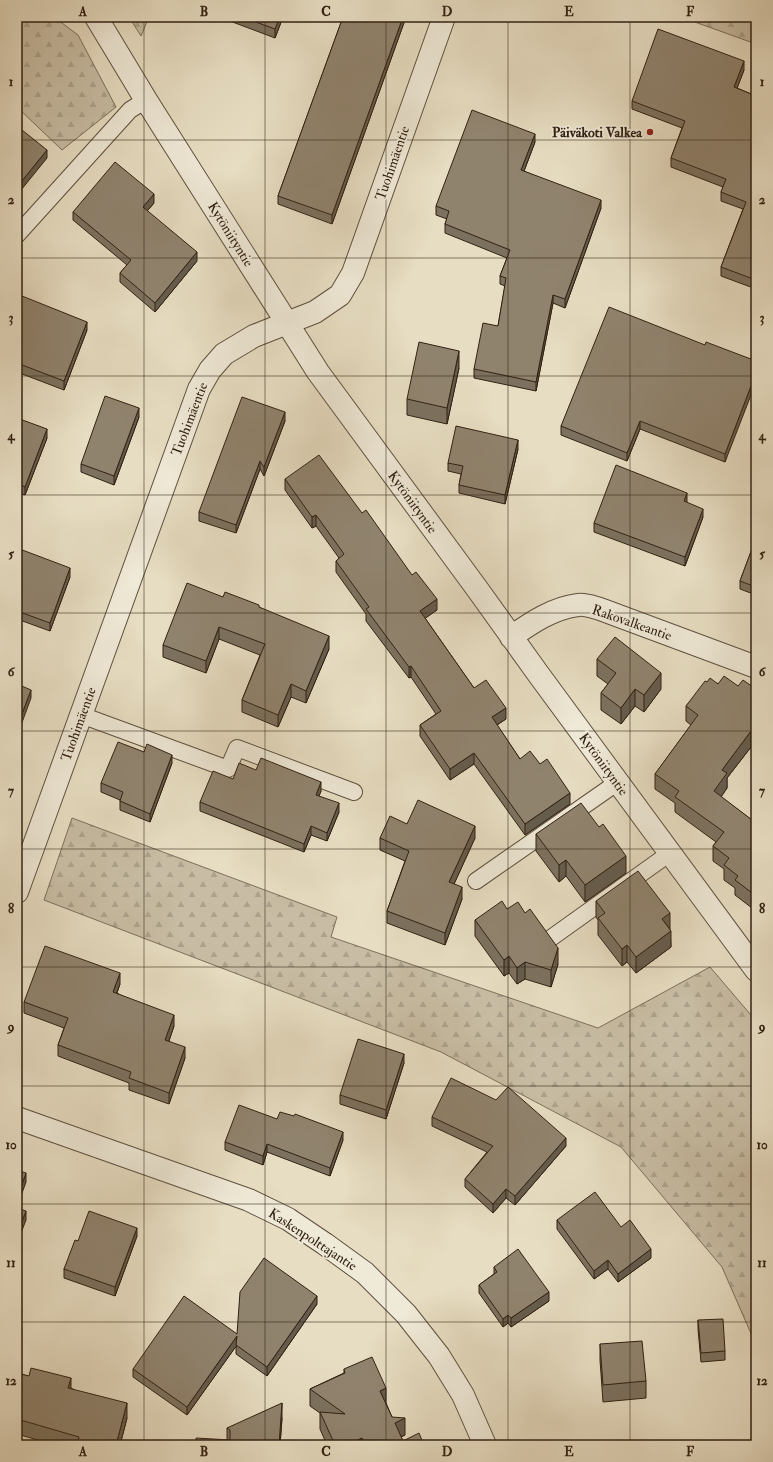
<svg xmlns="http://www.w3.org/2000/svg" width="773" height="1462" font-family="'IM FELL Double Pica',serif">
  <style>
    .forest { fill: url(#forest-firs); stroke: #7d6f5c }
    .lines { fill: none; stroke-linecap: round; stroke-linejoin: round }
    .lane-casing { stroke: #5f503f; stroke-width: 18 }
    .street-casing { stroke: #5f503f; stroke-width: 24 }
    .lane { stroke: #efe9d7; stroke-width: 16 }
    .street { stroke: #efe9d7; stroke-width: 22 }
    .wall { fill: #7c715f; stroke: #322113 }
    .shaded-wall { fill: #655c4d; stroke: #322113 }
    .building { fill: #90836e; stroke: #322113 }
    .grid { fill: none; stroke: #322113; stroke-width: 1; stroke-opacity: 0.55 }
    .poi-dot { fill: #8f2418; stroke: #efe9d7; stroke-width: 1.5 }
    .labels { text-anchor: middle; stroke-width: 3.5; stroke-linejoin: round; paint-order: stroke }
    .poi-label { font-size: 14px; font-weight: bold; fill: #322113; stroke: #efe9d7; text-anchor: end }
    .street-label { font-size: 14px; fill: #322113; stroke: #efe9d7 }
    .neatline { fill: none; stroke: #322113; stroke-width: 1.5 }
    .grid-label { font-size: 13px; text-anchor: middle; font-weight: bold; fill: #322113 }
  </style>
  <defs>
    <pattern id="forest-firs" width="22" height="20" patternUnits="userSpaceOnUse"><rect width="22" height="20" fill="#c8bda4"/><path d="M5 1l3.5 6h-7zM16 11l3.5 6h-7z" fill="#aca28c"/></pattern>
  </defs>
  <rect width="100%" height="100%" fill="#e7ddc2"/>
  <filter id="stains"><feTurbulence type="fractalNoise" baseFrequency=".005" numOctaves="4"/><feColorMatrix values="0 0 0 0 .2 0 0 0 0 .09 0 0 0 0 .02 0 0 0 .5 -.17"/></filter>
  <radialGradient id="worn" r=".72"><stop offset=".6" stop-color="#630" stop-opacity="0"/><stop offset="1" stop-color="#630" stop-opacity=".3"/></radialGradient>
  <!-- forest -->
  <path class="forest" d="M 17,17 L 54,17 L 78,35 L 116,107 L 62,150 L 17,107 Z
    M 129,17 L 149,17 L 141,36 Z
    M 681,17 L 756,17 L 756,44 Z
    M 72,818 L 337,917 L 331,937 L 598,1028 L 710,967 L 756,1021 L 756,1345 L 722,1267 L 621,1147 L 441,1052 L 44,900 Z"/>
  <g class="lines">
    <defs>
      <path id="lane" d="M 17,235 L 130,110 L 146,100
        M 81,715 L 228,769 L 237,748 L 354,792
        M 476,881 L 618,782
        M 551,938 L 670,853"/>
      <path id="street" d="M 96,17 L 146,100 L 318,372 L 478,590 L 539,675 L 756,970
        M 511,637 C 531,623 553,608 578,605 C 585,604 593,607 600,609 L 756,667
        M 17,892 L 199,389 L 210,370 L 224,354 L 254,336 L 315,312 L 340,295 L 353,273 L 444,17
        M 17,1118 L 249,1200 L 288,1219 L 325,1244 L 365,1273 L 406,1314 L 439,1356 L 463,1395 L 485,1445"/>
    </defs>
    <!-- lane casing -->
    <use href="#lane" class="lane-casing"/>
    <!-- street casing -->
    <use href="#street" class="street-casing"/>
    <!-- lane -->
    <use href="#lane" class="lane"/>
    <!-- street -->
    <use href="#street" class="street"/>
  </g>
  <!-- wall -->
  <path class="wall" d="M 222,17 L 283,17 L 275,38 L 222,18 Z
    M 343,17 L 406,17 L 332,224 L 278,204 L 278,196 Z
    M 744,70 L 737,88 L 756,96 L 756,289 L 721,276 L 721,267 L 743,209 L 721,201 L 721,192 L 723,187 L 671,167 L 671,158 L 682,128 L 632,109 L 632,101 Z
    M 535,142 L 524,171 L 601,208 L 565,308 L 553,303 L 536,391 L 474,378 L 474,369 L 498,326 L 505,286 L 500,284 L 500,276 L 507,258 L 445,233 L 445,224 L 447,219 L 436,215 L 436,206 Z
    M 154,203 L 147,211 L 197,261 L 155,312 L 120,282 L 120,273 L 127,265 L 73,220 L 73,212 Z
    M 17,294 L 87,330 L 64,390 L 17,372 Z
    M 705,345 L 756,361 L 725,462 L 640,429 L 627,461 L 561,435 L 561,426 Z
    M 459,368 L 447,424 L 407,415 L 407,399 Z
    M 139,417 L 114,485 L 81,472 L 81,464 Z
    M 17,418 L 47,438 L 25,495 L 17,492 Z
    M 285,421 L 264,476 L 260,469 L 236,533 L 199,521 L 199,512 Z
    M 518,449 L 505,504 L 459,493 L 459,485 L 461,474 L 448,471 L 448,463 Z
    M 285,479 L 362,513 L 437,610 L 425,618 L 474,688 L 506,719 L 497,725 L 520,759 L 540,764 L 570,804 L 525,835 L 474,764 L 450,780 L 420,736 L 420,725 L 436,714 L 411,677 L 409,678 L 366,621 L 366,614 L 336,572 L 336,561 L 339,558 L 316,526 L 312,528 L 285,490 Z
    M 687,502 L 687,503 L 703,517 L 685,566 L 594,532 L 594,523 Z
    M 756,538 L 756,595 L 740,589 L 740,581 Z
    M 17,548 L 70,577 L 50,631 L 17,619 Z
    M 223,597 L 259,607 L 329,649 L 306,703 L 291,697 L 278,727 L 242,712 L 242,700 L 260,655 L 219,639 L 206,673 L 163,657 L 163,645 Z
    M 597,659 L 661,689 L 644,712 L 635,706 L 621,724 L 601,710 L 601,693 L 608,684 L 597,676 Z
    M 707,682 L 738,686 L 756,689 L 756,750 L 751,747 L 727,778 L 727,788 L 721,797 L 756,823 L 756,911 L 735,895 L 735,888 L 724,880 L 724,869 L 713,861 L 713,846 L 716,842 L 675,812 L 675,803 L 655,789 L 655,774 L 691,725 L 686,721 L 686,706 Z
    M 144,752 L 172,763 L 150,822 L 120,810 L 120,800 L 101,792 L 101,783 Z
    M 256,770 L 321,791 L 319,796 L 339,812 L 327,841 L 311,835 L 304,852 L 200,811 L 200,802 L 233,779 Z
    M 407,824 L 475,838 L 454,884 L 462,899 L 445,945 L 387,923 L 387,911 L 405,861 L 380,850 L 380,838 Z
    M 536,834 L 626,873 L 585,902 L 566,876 L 559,882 L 536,851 Z
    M 596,901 L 670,929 L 671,947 L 636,973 L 627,962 L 622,966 L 598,935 L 598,920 L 596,917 Z
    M 507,909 L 558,964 L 551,987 L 525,979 L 517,984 L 509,973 L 504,976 L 475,936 L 475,920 Z
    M 120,984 L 117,993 L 174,1026 L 169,1041 L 185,1058 L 169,1104 L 129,1090 L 129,1083 L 58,1056 L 58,1045 L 64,1028 L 24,1013 L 24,1002 Z
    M 404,1063 L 386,1119 L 340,1104 L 340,1095 Z
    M 432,1117 L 566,1146 L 515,1205 L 506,1198 L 493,1213 L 465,1187 L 465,1179 L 487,1152 L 432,1126 Z
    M 277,1119 L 343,1140 L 330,1176 L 267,1152 L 263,1165 L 225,1150 L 225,1142 Z
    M 557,1220 L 651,1258 L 618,1282 L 608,1269 L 594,1279 L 557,1229 Z
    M 137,1236 L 115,1296 L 64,1278 L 64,1269 L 78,1241 Z
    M 494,1267 L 549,1301 L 511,1327 L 508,1323 L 503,1327 L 479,1293 L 479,1285 L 494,1274 Z
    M 317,1304 L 267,1376 L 236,1354 L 236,1346 L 187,1415 L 133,1377 L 133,1369 L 237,1334 Z
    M 698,1320 L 725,1351 L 725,1360 L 701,1362 L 698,1329 Z
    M 600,1344 L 646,1381 L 646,1398 L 603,1402 L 600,1360 Z
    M 344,1369 L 386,1403 L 392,1417 L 405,1435 L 401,1437 L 403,1441 L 424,1445 L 327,1445 L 320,1429 L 320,1413 L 310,1406 L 310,1389 L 344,1373 Z
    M 17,1373 L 71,1388 L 127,1418 L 120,1445 L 55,1445 L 17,1434 Z
    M 282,1418 L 280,1445 L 227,1440 L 227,1428 Z"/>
  <!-- shaded-wall -->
  <path class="shaded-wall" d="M 280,17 L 283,17 L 275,38 L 275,29 Z
    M 403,17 L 406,17 L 332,224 L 332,215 Z
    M 744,61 L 744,70 L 734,96 L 734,87 Z
    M 535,134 L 535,142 L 521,179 L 521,170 Z
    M 47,150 L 47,158 L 17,195 L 17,187 Z
    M 154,194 L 154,203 L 143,216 L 143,207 Z
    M 601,200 L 601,208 L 565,308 L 565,299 Z
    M 197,252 L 197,261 L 155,312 L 155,303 Z
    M 553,295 L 553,303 L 536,391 L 536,382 Z
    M 87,322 L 87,330 L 64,390 L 64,381 Z
    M 459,351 L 459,368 L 447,424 L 447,408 Z
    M 756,373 L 756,382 L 725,462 L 725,454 Z
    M 139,408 L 139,417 L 114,485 L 114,476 Z
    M 285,412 L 285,421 L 264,476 L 264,467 Z
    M 640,421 L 640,429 L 627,461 L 627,453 Z
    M 47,429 L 47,438 L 25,495 L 25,487 Z
    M 518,440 L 518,449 L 505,504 L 505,495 Z
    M 260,461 L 260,469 L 236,533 L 236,525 Z
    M 687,493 L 687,502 L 684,510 L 684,501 Z
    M 703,509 L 703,517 L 685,566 L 685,557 Z
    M 316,515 L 316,526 L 312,528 L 312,517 Z
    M 70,568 L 70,577 L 50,631 L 50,623 Z
    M 437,599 L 437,610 L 420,622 L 420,611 Z
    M 219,627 L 219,639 L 206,673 L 206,661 Z
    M 329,636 L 329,649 L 306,703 L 306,691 Z
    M 411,666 L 411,677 L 409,678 L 409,667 Z
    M 661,673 L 661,689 L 644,712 L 644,695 Z
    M 291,684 L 291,697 L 278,727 L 278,715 Z
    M 635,689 L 635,706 L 621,724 L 621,708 Z
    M 31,690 L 31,698 L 17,736 L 17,727 Z
    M 506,708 L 506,719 L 492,728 L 492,717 Z
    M 751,731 L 751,747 L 727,778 L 727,788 L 714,807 L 714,791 L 722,770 Z
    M 474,753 L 474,764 L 450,780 L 450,769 Z
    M 172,755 L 172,763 L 150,822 L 150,814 Z
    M 321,782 L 321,791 L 316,803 L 316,795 Z
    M 570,793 L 570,804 L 525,835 L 525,824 Z
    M 339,803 L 339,812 L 327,841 L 327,833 Z
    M 311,826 L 311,835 L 304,852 L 304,844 Z
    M 475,826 L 475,838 L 449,895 L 449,882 Z
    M 626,856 L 626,873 L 585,902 L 585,885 Z
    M 566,860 L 566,876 L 559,882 L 559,865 Z
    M 462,887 L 462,899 L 445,945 L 445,933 Z
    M 670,913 L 670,929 L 662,919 Z
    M 671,931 L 671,947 L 636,973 L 636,957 Z
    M 627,945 L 627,962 L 622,966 L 622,949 Z
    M 558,948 L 558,964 L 551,987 L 551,970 Z
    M 509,956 L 509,973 L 504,976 L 504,960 Z
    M 525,962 L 525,979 L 517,984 L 517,968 Z
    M 120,973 L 120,984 L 113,1003 L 113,992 Z
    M 174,1015 L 174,1026 L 165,1052 L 165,1040 Z
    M 185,1047 L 185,1058 L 169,1104 L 169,1093 Z
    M 404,1054 L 404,1063 L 386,1119 L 386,1110 Z
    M 343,1132 L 343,1140 L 330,1176 L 330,1168 Z
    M 566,1138 L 566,1146 L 515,1205 L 515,1196 Z
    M 267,1144 L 267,1152 L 263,1165 L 263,1156 Z
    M 26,1173 L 26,1182 L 17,1207 L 17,1198 Z
    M 506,1189 L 506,1198 L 493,1213 L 493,1204 Z
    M 26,1211 L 26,1220 L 17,1243 L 17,1234 Z
    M 137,1228 L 137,1236 L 115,1296 L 115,1287 Z
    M 651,1249 L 651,1258 L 618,1282 L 618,1274 Z
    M 608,1260 L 608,1269 L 594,1279 L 594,1271 Z
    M 549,1292 L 549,1301 L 511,1327 L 511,1318 Z
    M 317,1296 L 317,1304 L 267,1376 L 267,1367 Z
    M 508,1315 L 508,1323 L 503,1327 L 503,1319 Z
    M 237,1336 L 237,1345 L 187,1415 L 187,1407 Z
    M 71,1378 L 71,1394 L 68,1388 Z
    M 386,1388 L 386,1405 L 380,1391 Z
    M 127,1403 L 127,1418 L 120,1445 L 116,1445 Z
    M 282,1403 L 282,1418 L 280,1445 L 279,1445 Z
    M 405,1418 L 405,1435 L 395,1439 L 395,1423 Z
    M 362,1438 L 362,1445 L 346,1445 Z"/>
  <!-- building -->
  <path class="building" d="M 242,17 L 280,17 L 275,29 Z
    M 343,17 L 403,17 L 332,215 L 278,196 Z
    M 658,29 L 744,61 L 734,87 L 756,96 L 756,280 L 721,267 L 746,202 L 721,192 L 726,179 L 671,158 L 685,121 L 632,101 Z
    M 472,110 L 535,134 L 521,170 L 601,200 L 565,299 L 553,295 L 536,382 L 474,369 L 483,323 L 498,326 L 506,278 L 500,276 L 510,250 L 445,224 L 449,211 L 436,206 Z
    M 17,126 L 47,150 L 17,187 Z
    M 115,162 L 154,194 L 143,207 L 197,252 L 155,303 L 120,273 L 131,260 L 73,212 Z
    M 17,294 L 87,322 L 64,381 L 17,363 Z
    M 609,307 L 705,345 L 706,342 L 756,361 L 756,373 L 725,454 L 640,421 L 627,453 L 561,426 Z
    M 419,342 L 459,351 L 447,408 L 407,399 Z
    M 105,396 L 139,408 L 114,476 L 81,464 Z
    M 242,397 L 285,412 L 264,467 L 260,461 L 236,525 L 199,512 Z
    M 17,418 L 47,429 L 25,487 L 17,483 Z
    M 456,426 L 518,440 L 505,495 L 459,485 L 463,466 L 448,463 Z
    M 319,455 L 362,513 L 366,510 L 412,575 L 416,572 L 437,599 L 420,611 L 474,688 L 486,680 L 506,708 L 492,717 L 520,759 L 530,751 L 540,764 L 547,759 L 570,793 L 525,824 L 474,753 L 450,769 L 420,725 L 441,711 L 411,666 L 409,667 L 366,609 L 369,607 L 336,561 L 344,554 L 316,515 L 312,517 L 285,479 Z
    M 616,465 L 687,493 L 684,501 L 703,509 L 685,557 L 594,523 Z
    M 756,538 L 756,587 L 740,581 Z
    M 17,548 L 70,568 L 50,623 L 17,611 Z
    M 187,583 L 223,597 L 225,592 L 259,605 L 259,607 L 329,636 L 306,691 L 291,684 L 278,715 L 242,700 L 265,644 L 219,627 L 206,661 L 163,645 Z
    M 615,637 L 661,673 L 644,695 L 635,689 L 621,708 L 601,693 L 616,673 L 597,659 Z
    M 724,676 L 738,686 L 743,680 L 756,689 L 756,735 L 751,731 L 722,770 L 727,773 L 714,791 L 756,823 L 756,896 L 735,880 L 738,876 L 724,865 L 729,858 L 713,846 L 724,832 L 675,797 L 679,791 L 655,774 L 698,715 L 686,706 L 705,681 L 707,682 L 710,678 L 718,684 Z
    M 17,684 L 31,690 L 17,727 Z
    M 118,742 L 144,752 L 147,744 L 172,755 L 150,814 L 120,801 L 123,792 L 101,783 Z
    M 261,758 L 321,782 L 316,795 L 339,803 L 327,833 L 311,826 L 304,844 L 200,802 L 213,771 L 233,779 L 239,763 L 256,770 Z
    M 418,800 L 475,826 L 449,882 L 462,887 L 445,933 L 387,911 L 409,851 L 380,838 L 390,816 L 407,824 Z
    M 581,803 L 599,827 L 603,824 L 626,856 L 585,885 L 566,860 L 559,865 L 536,834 Z
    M 638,871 L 670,913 L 662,919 L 671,931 L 636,957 L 627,945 L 622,949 L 598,918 L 605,913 L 596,901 Z
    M 502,901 L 507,909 L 518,902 L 525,913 L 530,909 L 558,948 L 551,970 L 525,962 L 517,968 L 509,956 L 504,960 L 475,920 Z
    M 45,946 L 120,973 L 113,992 L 174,1015 L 165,1040 L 185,1047 L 169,1093 L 129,1078 L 131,1072 L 58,1045 L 68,1018 L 24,1002 Z
    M 358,1039 L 404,1054 L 386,1110 L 340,1095 Z
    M 451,1078 L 496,1100 L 508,1087 L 566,1138 L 515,1196 L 506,1189 L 493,1204 L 465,1179 L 493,1146 L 432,1117 Z
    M 239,1105 L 277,1119 L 280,1112 L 294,1116 L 295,1114 L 343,1132 L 330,1168 L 267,1144 L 263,1156 L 225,1142 Z
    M 17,1170 L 26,1173 L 17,1198 Z
    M 595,1192 L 621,1227 L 630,1220 L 651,1249 L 618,1274 L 608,1260 L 594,1271 L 557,1220 Z
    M 17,1208 L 26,1211 L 17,1234 Z
    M 89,1211 L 137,1228 L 115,1287 L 64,1269 L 75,1240 L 78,1241 Z
    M 518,1249 L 549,1292 L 511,1318 L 508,1315 L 503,1319 L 479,1285 L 497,1272 L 494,1267 Z
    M 264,1258 L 317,1296 L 267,1367 L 236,1345 L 237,1336 L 187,1407 L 133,1369 L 184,1296 L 237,1334 L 240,1292 Z
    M 723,1319 L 725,1351 L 701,1353 L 698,1320 Z
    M 642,1341 L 646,1381 L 603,1385 L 600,1344 Z
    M 372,1357 L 386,1388 L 380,1391 L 392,1417 L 405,1418 L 395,1423 L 403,1441 L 419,1433 L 424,1445 L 366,1445 L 362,1438 L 346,1445 L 335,1445 L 320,1412 L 345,1414 L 310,1389 L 345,1373 L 344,1369 Z
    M 31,1368 L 71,1378 L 68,1388 L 127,1403 L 116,1445 L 77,1445 L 79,1437 L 17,1419 L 17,1373 L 29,1376 Z
    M 282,1403 L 279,1445 L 196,1445 L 196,1438 L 230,1440 L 230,1430 L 227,1428 Z"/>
  <!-- grid -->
  <path class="grid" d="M 144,17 L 144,1445M 265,17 L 265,1445M 386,17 L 386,1445M 508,17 L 508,1445M 630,17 L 630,1445M 17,140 L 756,140M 17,258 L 756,258M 17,376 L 756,376M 17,495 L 756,495M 17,613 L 756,613M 17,731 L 756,731M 17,849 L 756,849M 17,967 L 756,967M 17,1086 L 756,1086M 17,1204 L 756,1204M 17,1322 L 756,1322"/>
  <!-- markers -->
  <circle class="poi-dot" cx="650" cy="132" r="4"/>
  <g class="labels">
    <!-- poi labels -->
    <g class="poi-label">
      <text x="642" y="137">Päiväkoti Valkea</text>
    </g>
    <!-- street labels -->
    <g class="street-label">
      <text transform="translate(392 163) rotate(-71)" y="5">Tuohimäentie</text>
      <text transform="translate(231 234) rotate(58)" y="5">Kytöniityntie</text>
      <text transform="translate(189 419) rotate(-69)" y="5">Tuohimäentie</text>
      <text transform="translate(413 502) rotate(54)" y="5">Kytöniityntie</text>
      <text transform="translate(632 622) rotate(19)" y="5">Rakovalkeantie</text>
      <text transform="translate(78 724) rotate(-70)" y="5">Tuohimäentie</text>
      <text transform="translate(604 764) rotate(54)" y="5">Kytöniityntie</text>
      <text transform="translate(313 1239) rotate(33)" y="5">Kaskenpolttajantie</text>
    </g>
  </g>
  <!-- margin -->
  <rect width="773" height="1462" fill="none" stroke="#e7ddc2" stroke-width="44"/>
  <rect x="22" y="22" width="729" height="1418" class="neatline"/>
  <g class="grid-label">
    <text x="83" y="16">A</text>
    <text x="204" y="16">B</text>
    <text x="326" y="16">C</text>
    <text x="447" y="16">D</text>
    <text x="569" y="16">E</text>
    <text x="690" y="16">F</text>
    <text x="11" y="86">1</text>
    <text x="762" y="86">1</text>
    <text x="11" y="204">2</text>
    <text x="762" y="204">2</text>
    <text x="11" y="322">3</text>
    <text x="762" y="322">3</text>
    <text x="11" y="440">4</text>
    <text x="762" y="440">4</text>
    <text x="11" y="558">5</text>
    <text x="762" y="558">5</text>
    <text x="11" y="676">6</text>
    <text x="762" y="676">6</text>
    <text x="11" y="795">7</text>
    <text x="762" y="795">7</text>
    <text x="11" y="913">8</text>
    <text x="762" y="913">8</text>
    <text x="11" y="1031">9</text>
    <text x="762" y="1031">9</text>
    <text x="11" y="1149">10</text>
    <text x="762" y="1149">10</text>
    <text x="11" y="1267">11</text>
    <text x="762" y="1267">11</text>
    <text x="11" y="1385">12</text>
    <text x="762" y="1385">12</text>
    <text x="83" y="1456">A</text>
    <text x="204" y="1456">B</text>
    <text x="326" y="1456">C</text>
    <text x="447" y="1456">D</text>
    <text x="569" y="1456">E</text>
    <text x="690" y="1456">F</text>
  </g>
  <rect width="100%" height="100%" filter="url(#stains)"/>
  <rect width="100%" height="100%" fill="url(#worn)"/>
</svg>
